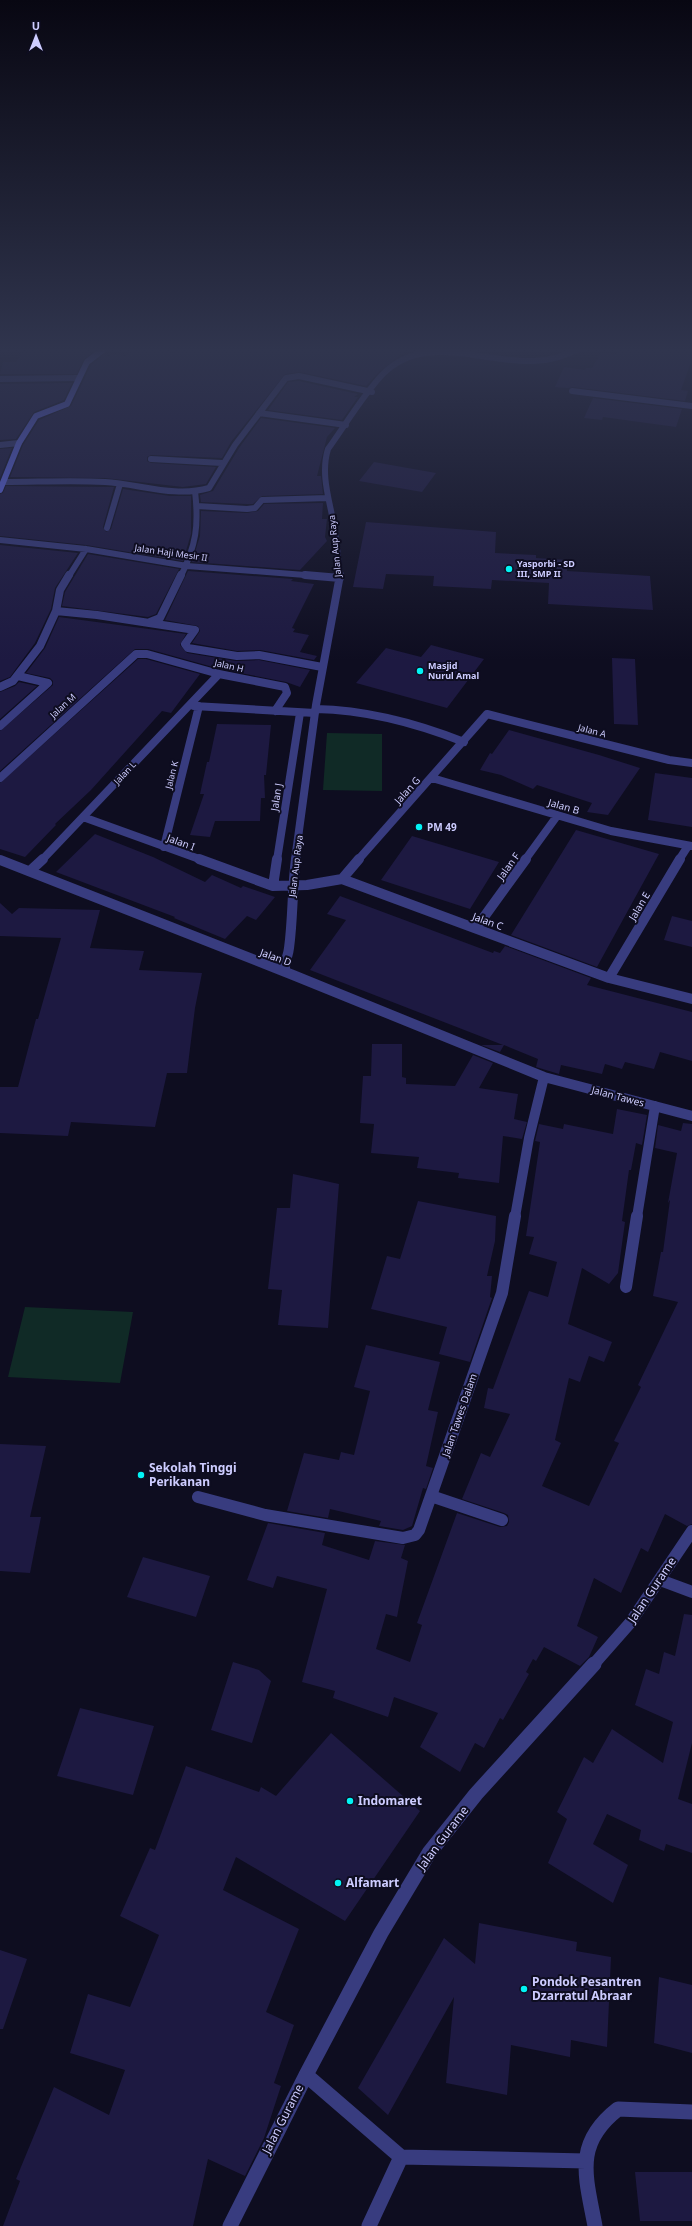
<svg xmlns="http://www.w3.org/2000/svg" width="692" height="2226" font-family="'Noto Sans',sans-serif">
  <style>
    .green { fill: #102a26 }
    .building { fill: #1d1941 }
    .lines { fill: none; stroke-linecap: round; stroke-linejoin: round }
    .street-far4 { stroke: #383c7f; stroke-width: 6 }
    .street-far3 { stroke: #383c7f; stroke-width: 8 }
    .street-far2 { stroke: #383c7f; stroke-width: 10 }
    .street-far1 { stroke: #383c7f; stroke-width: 12 }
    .street { stroke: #383c7f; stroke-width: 15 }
    .secondary { stroke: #646efe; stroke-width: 6 }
    .poi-dot { fill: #02f3f5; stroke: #0e0d20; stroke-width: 1.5 }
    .labels { text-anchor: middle; stroke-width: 4; stroke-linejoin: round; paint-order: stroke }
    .far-street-label { font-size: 9px; fill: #cdccff; stroke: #0e0d20 }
    .far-poi-label { font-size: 9px; font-weight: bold; fill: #cdccff; stroke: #0e0d20; text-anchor: start }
    .street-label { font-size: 10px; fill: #cdccff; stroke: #0e0d20 }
    .poi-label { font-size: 10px; font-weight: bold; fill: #cdccff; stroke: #0e0d20; text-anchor: start }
    .near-poi-label { font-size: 12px; font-weight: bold; fill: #cdccff; stroke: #0e0d20; text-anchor: start }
    .near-street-label { font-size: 12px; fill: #cdccff; stroke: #0e0d20 }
  </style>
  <rect width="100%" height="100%" fill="#0e0d20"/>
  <!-- green -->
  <path class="green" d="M 327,733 L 382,734 L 382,791 L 323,790 Z
    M 25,1307 L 133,1312 L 120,1383 L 8,1377 Z"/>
  <!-- building -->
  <path class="building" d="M 25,349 L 83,349 L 93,352 L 83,360 L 77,374 L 0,374 L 3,362 L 16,362 Z
    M 134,349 L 157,349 L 174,353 L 175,349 L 408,349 L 379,372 L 366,386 L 300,372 L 285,374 L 231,442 L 222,458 L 151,455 L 147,457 L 147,461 L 151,463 L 216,467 L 206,484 L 183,487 L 105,478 L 10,477 L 23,445 L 39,420 L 71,406 L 91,365 L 104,355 L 109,356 L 112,354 L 125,356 Z
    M 618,349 L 692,349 L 692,359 L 681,390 L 688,391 L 685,401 L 573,387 L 568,388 L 555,387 L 564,367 L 585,370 L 586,368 L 592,368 L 601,353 L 616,354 Z
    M 299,381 L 358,394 L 354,397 L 358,397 L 342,420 L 268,410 L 288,382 Z
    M 0,383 L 0,384 L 72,383 L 64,400 L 34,412 L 16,439 L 0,440 Z
    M 593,398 L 682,409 L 676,427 L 603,417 L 602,420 L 584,418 Z
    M 261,418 L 335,428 L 327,437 L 317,476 L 321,476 L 323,494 L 262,496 L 253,504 L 247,504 L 201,502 L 200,495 L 213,491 L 239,448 Z
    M 12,448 L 0,478 L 0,449 Z
    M 374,462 L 436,473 L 422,492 L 359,481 Z
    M 6,486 L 114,487 L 103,527 L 106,532 L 111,529 L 123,489 L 170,496 L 191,496 L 191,534 L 183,561 L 86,545 L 0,536 L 0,494 L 3,493 Z
    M 323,503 L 322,519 L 327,519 L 325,537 L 327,541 L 300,570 L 192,562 L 200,536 L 201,511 L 247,513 L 258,511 L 264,504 Z
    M 366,522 L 496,532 L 495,553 L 536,555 L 536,558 L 567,560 L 567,571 L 650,576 L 653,610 L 548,604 L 549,583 L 492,580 L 491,589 L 433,586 L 434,576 L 386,574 L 383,589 L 353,587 Z
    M 0,545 L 78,553 L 55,588 L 51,609 L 35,643 L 10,677 L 0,681 Z
    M 88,554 L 179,569 L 156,614 L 148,617 L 62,606 L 65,592 Z
    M 188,571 L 293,579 L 291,581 L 314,584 L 292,628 L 295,629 L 293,632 L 309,635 L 300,652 L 317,656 L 314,660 L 260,650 L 237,651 L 192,643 L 200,631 L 198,626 L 165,620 Z
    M 59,617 L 186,634 L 180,645 L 187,653 L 236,661 L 259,660 L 310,670 L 300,687 L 286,682 L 220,669 L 148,649 L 135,649 L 0,771 L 0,731 L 53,685 L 53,681 L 50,678 L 26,673 L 45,648 Z
    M 431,645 L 484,659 L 447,708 L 356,683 L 386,648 L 421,657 Z
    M 612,658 L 635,659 L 638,725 L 614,724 Z
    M 138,659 L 146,659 L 200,674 L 171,713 L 162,711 L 91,790 L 55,824 L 56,825 L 25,857 L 0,849 L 0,783 Z
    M 19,682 L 37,686 L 0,719 L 0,692 L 15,686 Z
    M 217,724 L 271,725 L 266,775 L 264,775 L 265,798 L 261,798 L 260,821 L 215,821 L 210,837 L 190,835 L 204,794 L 200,794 L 207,762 L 209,762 Z
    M 509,730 L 599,755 L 640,768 L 608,815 L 587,812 L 592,803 L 537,785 L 533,789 L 501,775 L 480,770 L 490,753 L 492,754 Z
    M 655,773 L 692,778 L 692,827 L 648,820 Z
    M 576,830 L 659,854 L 597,967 L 511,935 Z
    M 95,834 L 153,857 L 205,882 L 212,875 L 241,888 L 243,886 L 275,897 L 256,920 L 247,916 L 225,939 L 174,918 L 175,917 L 56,872 Z
    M 412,836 L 499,862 L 470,909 L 381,880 Z
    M 340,896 L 493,953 L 494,951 L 500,953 L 505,946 L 591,978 L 587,985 L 692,1012 L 692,1061 L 660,1052 L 654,1069 L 625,1062 L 622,1069 L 605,1064 L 602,1074 L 561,1065 L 559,1074 L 536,1067 L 538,1059 L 504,1045 L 500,1052 L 481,1045 L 503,1045 L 310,970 L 346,920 L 327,914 Z
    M 0,903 L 12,914 L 19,908 L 100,910 L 90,948 L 144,951 L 139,970 L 202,973 L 195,1008 L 187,1073 L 167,1073 L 155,1127 L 71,1122 L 68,1136 L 0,1133 L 0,1087 L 18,1087 L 36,1019 L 38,1019 L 61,938 L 0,936 Z
    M 672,916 L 692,921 L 692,947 L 664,940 Z
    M 372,1044 L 402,1044 L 402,1077 L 406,1078 L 406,1084 L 455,1086 L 473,1055 L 493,1063 L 479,1088 L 518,1094 L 514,1119 L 527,1122 L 522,1139 L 503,1136 L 499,1183 L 458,1178 L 459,1173 L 417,1168 L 419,1157 L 371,1153 L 374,1124 L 360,1123 L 363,1076 L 371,1076 Z
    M 617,1109 L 647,1115 L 642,1145 L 636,1143 L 631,1170 L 629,1170 L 622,1221 L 625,1222 L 618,1273 L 609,1284 L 582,1268 L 568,1324 L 612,1342 L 604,1362 L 589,1356 L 580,1382 L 569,1378 L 555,1440 L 561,1443 L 542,1486 L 589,1506 L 619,1443 L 614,1441 L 641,1387 L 638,1385 L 678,1302 L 653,1296 L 661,1252 L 663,1252 L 670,1200 L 668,1203 L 677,1153 L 655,1148 L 658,1125 L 681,1131 L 683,1123 L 692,1124 L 692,1524 L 687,1526 L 665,1514 L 648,1552 L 641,1548 L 621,1593 L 594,1578 L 577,1626 L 598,1637 L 589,1657 L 580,1666 L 544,1647 L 536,1661 L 533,1659 L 526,1672 L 529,1674 L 503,1720 L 500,1718 L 484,1748 L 475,1743 L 460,1772 L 420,1747 L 438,1713 L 394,1697 L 388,1717 L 333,1698 L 335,1691 L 302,1682 L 327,1589 L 277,1576 L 273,1588 L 247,1580 L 268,1523 L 325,1533 L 322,1545 L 369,1560 L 375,1541 L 405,1545 L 401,1558 L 408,1561 L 397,1617 L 386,1614 L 376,1649 L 410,1662 L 422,1625 L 417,1623 L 457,1513 L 500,1527 L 507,1526 L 509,1522 L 508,1515 L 504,1513 L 462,1499 L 481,1453 L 490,1457 L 510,1414 L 484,1408 L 488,1388 L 493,1389 L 529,1291 L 548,1297 L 557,1262 L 529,1254 L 534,1237 L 526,1236 L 540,1142 L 535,1141 L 539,1124 L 563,1129 L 564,1124 L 613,1134 Z
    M 293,1174 L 339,1184 L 328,1328 L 278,1325 L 282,1290 L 268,1289 L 277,1208 L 290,1208 Z
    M 418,1201 L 496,1216 L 495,1241 L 487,1276 L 492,1276 L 490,1297 L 492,1298 L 470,1362 L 439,1354 L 447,1327 L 371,1309 L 387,1256 L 400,1259 Z
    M 366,1345 L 440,1362 L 428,1410 L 438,1412 L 426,1466 L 433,1468 L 426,1489 L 423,1488 L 412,1526 L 403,1530 L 379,1526 L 381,1521 L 330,1509 L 328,1518 L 287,1511 L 304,1453 L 339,1460 L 341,1452 L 354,1455 L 370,1391 L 354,1387 Z
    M 0,1444 L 46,1446 L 30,1517 L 41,1517 L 30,1573 L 0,1571 Z
    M 143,1557 L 210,1576 L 196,1617 L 127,1597 Z
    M 684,1614 L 692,1615 L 692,1743 L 678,1799 L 692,1804 L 692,1853 L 666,1844 L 664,1851 L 639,1840 L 641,1830 L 607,1814 L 593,1844 L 628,1865 L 613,1903 L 548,1863 L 567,1819 L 557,1812 L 584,1757 L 593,1763 L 612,1729 L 663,1763 L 673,1722 L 635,1705 L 646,1669 L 659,1674 L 664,1652 L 675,1656 Z
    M 233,1662 L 259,1670 L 271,1681 L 252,1743 L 211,1730 Z
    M 80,1708 L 154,1726 L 133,1795 L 57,1776 Z
    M 331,1733 L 420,1811 L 345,1921 L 236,1857 L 223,1890 L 299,1929 L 266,2012 L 294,2025 L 274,2083 L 281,2086 L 264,2138 L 245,2176 L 208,2159 L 193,2226 L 3,2226 L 20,2181 L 16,2179 L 54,2087 L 109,2115 L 125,2070 L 70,2053 L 88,1994 L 130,2007 L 159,1935 L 120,1916 L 150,1848 L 155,1850 L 186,1766 L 259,1792 L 261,1787 L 276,1796 Z
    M 479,1923 L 577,1942 L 576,1951 L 611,1957 L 607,2047 L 571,2040 L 570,2057 L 511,2045 L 507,2095 L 446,2083 L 454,1997 L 388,2115 L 358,2088 L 444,1938 L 475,1964 Z
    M 0,1950 L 27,1959 L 3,2029 L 0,2029 Z
    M 659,1977 L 692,1985 L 692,2053 L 654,2043 Z
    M 635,2172 L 692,2172 L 692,2221 L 640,2221 Z"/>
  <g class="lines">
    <!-- street-far4 -->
    <path class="street-far4" d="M 0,379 L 78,378
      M 572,391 L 692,406
      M 259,413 L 346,425
      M 0,445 L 19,443
      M 151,459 L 222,463
      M 4,482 C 38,482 72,480 105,482 C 140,484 175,498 209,488 L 235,445 L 286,378 L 299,376 L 372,392
      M 197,506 L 247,509 L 255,508 L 262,500 L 328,498
      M 107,528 L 120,484
      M 0,540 L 86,549 L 187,566 L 318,576
      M 69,576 L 86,549
      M 181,576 C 196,545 199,526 195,491
      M 340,576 C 338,560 337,543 334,526 C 330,501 320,475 328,449 C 344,427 363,395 382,375 C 423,332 482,363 533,361 C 550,361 563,356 579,349"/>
    <!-- street-far3 -->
    <path class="street-far3" d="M 305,575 L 340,578
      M 56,611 L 97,615 L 195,630 L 185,644 L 188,648 L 237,656 L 259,655 L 322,667
      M 150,622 L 160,618 L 181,575
      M 0,687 L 13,681 L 40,646 L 56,611 L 60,590 L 69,575
      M 194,706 L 315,713
      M 316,709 C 368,710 416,723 464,742
      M 0,726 L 48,683 L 18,676
      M 0,778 L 136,654 L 147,654 L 219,674 L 285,687 L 287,693 L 275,711
      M 432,778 L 611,831 L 692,846
      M 83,817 L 202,860
      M 164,847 L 199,706
      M 42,860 L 219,674
      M 277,860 L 300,713
      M 295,860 L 316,705 L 340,575
      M 358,860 L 487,714 L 669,760 L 692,763
      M 525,860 L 557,816
      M 679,860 L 688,846"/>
    <!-- street-far2 -->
    <path class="street-far2" d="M 199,859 L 273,886 L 307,885 L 342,879 L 609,978 L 692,999
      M 0,860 L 293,975 L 544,1077 L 692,1116
      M 30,871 L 43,859
      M 342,879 L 359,859
      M 273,886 L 277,859
      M 476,928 L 526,859
      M 285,972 C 284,961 288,958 289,948 C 293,919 292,889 296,859
      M 609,978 L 680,859
      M 515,1217 L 529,1138 L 544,1077
      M 637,1217 L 655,1106"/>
    <!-- street-far1 -->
    <path class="street-far1" d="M 626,1287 L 637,1216
      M 431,1496 L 502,1520
      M 198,1497 L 265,1515 L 403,1538 L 415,1535 L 419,1530 L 502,1293 L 515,1216
      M 660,1580 L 692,1592
      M 593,1665 L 630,1623 L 692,1531"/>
    <!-- street -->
    <path class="street" d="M 306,2075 L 401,2157 L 586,2161
      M 230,2226 L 306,2075 L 381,1933 L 429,1853 L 476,1794 L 594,1664
      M 369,2226 L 401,2157
      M 595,2226 C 586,2177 573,2144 618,2109 L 692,2112"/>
    <!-- secondary -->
    <path class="secondary" d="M 0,490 L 19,443 L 36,416 L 67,404 L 87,362 L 104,349"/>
  </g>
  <!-- sky -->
  <linearGradient id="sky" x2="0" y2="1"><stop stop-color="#080712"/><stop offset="0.53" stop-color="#30354e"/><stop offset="1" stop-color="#30354e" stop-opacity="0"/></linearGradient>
  <rect width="692" height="661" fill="url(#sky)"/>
  <!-- markers -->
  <g class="poi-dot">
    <circle cx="509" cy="569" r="4"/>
    <circle cx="420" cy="671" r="4"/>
    <circle cx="419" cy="827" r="4"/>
    <circle cx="141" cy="1475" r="4"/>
    <circle cx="350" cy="1801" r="4"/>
    <circle cx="338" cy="1883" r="4"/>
    <circle cx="524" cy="1989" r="4"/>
  </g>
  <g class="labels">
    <!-- far-street labels -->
    <g class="far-street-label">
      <text transform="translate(335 546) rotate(-96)" y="3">Jalan Aup Raya</text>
      <text transform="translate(171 553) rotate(8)" y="3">Jalan Haji Mesir II</text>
      <text transform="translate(229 666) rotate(13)" y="3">Jalan H</text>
      <text transform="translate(63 706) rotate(-43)" y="3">Jalan M</text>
      <text transform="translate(592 731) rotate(15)" y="3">Jalan A</text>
      <text transform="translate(125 773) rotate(-47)" y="3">Jalan L</text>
      <text transform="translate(172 775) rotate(-76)" y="3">Jalan K</text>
      <text transform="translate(296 866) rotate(-83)" y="3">Jalan Aup Raya</text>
    </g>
    <!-- far-poi labels -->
    <g class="far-poi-label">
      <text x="517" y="567">Yasporbi - SD<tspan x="517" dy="10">III, SMP II</tspan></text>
      <text x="428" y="669">Masjid<tspan x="428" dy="10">Nurul Amal</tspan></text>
    </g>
    <!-- street labels -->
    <g class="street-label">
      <text transform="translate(407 790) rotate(-48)" y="4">Jalan G</text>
      <text transform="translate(276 797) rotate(-81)" y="4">Jalan J</text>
      <text transform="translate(564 806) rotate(16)" y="4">Jalan B</text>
      <text transform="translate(181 842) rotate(20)" y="4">Jalan I</text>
      <text transform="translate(508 866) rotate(-54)" y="4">Jalan F</text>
      <text transform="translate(639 906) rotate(-59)" y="4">Jalan E</text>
      <text transform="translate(488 921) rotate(20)" y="4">Jalan C</text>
      <text transform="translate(276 957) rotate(20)" y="4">Jalan D</text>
      <text transform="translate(618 1096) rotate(15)" y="4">Jalan Tawes</text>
      <text transform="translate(459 1415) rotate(-71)" y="4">Jalan Tawes Dalam</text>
    </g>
    <!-- poi labels -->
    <g class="poi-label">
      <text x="427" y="831">PM 49</text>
    </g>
    <!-- near-poi labels -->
    <g class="near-poi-label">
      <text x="149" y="1472">Sekolah Tinggi<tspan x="149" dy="14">Perikanan</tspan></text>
      <text x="358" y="1805">Indomaret</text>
      <text x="346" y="1887">Alfamart</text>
      <text x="532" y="1986">Pondok Pesantren<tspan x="532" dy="14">Dzarratul Abraar</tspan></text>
    </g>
    <!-- near-street labels -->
    <g class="near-street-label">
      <text transform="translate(652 1590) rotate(-56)" y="4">Jalan Gurame</text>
      <text transform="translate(443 1838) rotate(-53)" y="4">Jalan Gurame</text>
      <text transform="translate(283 2119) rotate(-63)" y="4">Jalan Gurame</text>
    </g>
  </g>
  <!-- north arrow -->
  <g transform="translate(36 36)" stroke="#0e0d20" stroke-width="3" paint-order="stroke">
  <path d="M0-3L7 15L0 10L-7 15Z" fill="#cdccff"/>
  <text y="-6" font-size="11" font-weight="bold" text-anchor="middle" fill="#cdccff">U</text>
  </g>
</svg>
